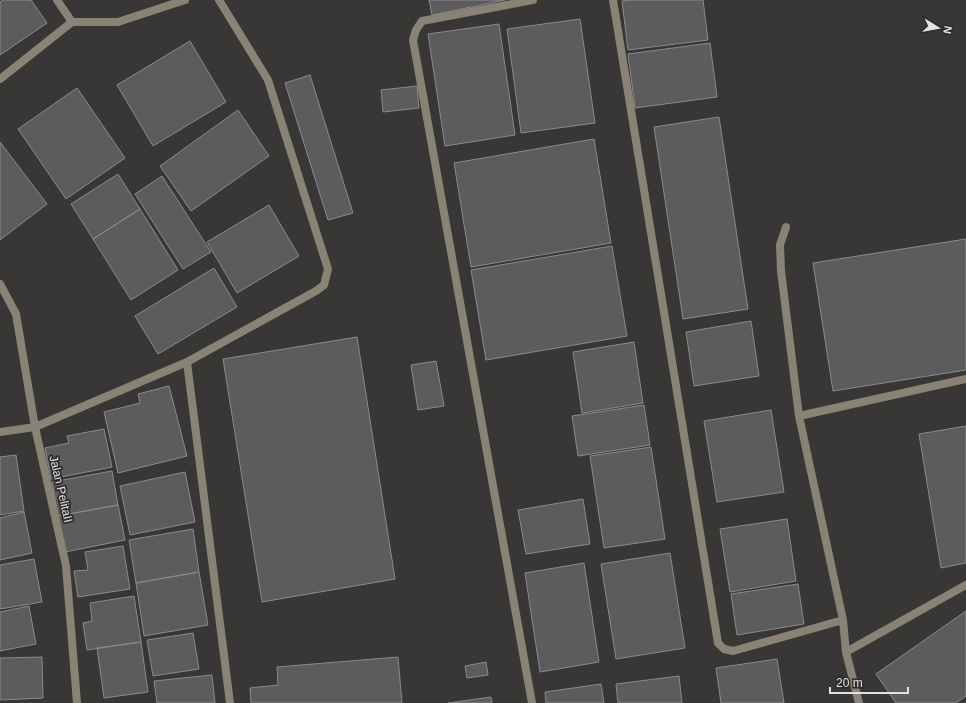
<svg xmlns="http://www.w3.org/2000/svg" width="966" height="703" font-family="Helvetica,sans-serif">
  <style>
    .building { fill: #5c5b5e; stroke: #8b8a8d }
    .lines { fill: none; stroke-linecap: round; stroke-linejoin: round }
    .service { stroke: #888375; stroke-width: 8 }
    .minor { stroke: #888375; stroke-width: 8 }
    .labels { text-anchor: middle; stroke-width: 3.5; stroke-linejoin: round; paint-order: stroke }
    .street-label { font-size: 12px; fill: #e2e1e0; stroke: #2e2d2b }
  </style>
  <rect width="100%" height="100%" fill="#383735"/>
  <!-- building -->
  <path class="building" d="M 3,0 L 31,0 L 47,23 L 0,55 L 0,2 Z
    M 429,0 L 505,0 L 432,15 Z
    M 632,0 L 703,0 L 708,40 L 628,50 L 622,1 Z
    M 580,19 L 595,123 L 521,133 L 507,29 Z
    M 499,24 L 515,135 L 445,146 L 428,34 Z
    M 190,41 L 226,102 L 153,146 L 117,85 Z
    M 710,43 L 717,97 L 635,108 L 628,54 Z
    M 310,75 L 353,213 L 328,220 L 285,83 Z
    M 417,86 L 419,108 L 383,112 L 381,90 Z
    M 77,88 L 125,158 L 66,199 L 18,129 Z
    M 238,110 L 269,156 L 191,211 L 160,166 Z
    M 719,117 L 748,309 L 683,319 L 654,127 Z
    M 594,139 L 611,243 L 471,267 L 454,163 Z
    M 0,142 L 47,204 L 0,240 Z
    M 118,174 L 140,209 L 93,239 L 71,204 Z
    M 162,176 L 211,252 L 183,269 L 135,194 Z
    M 269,205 L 299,256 L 237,293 L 207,242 Z
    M 140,209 L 178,270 L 131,300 L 93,239 Z
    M 966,239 L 966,370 L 833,391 L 813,263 Z
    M 612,246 L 627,336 L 486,360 L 471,270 Z
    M 214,268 L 237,307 L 158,354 L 135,316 Z
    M 751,321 L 759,376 L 694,386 L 686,332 Z
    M 357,337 L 395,579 L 262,602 L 223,359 Z
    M 634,342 L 643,403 L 582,413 L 573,352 Z
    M 436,361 L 444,406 L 418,410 L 411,365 Z
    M 169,386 L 187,456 L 118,473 L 104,412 L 140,403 L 138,394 Z
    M 644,405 L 650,445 L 578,456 L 572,416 Z
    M 771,410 L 784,492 L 717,502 L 704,421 Z
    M 966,426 L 966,563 L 941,568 L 919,434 Z
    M 104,429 L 112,467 L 51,479 L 45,448 L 69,443 L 67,436 Z
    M 651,447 L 665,539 L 604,548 L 590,456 Z
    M 16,455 L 24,511 L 0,515 L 0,457 Z
    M 112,471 L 118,505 L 58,516 L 52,482 Z
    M 185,472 L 195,522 L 130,535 L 120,486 Z
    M 583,499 L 590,544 L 526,554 L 518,510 Z
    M 118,505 L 125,540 L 65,552 L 58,516 Z
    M 24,512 L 32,553 L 0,560 L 0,518 Z
    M 787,519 L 796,581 L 730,592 L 720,529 Z
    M 193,529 L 199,572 L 136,583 L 129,540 Z
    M 123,546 L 130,589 L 78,597 L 74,571 L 88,570 L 85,552 Z
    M 670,553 L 685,648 L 616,659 L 601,564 Z
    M 34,559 L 42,602 L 0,609 L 0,565 Z
    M 584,563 L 599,662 L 540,672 L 525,573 Z
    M 199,572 L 208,625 L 144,636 L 136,583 Z
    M 798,584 L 804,624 L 737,635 L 731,594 Z
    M 134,596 L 141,642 L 87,650 L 83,623 L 92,621 L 90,603 Z
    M 29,606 L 36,644 L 0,651 L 0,612 Z
    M 966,611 L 966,696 L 956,703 L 896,703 L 876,674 Z
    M 193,633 L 199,669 L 153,676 L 147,640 Z
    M 141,642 L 148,692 L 104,698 L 97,648 Z
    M 42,657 L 43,698 L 0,700 L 0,658 Z
    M 398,657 L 402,703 L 251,703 L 250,688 L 278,685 L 277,667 Z
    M 777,659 L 784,703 L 721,703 L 716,668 Z
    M 486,662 L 488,675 L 467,678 L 465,666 Z
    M 212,675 L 215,703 L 157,703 L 154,681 Z
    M 679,676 L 682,703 L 618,703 L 616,684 Z
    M 601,684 L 604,703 L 546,703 L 545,692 Z
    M 491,697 L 492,703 L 448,703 Z"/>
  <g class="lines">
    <!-- service -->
    <path class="service" d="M 57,0 L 72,22 L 118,22 L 185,0
      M 613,0 L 718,643 L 724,649 L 733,651 L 843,620
      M 786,227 L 780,245 L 781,271 L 799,416 L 843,620 L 846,652 L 859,703
      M 799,416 L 966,379
      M 846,652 L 966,585
      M 532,703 L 413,40 L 416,30 L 422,21 L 533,0"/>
    <!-- minor -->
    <path class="minor" d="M 0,79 L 72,22
      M 0,284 L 16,314 L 35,427 L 66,566 L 77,703
      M 187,362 L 230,703
      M 0,432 L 35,427 L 187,362 L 316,291 L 324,285 L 328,269 L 268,80 L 219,0"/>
  </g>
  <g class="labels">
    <!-- street labels -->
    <g class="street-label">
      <text transform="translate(61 489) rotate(77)" y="4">Jalan PelitaII</text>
    </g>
  </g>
  <!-- north arrow -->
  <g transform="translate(938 28) rotate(101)" stroke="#2e2d2b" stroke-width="3" paint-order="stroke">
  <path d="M0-3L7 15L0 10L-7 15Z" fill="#e2e1e0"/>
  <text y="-6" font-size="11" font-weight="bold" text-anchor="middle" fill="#e2e1e0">N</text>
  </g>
  <!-- scale -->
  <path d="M830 687v6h78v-6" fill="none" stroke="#e2e1e0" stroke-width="2"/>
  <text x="836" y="687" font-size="12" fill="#e2e1e0" stroke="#2e2d2b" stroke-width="3" paint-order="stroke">20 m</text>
</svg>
